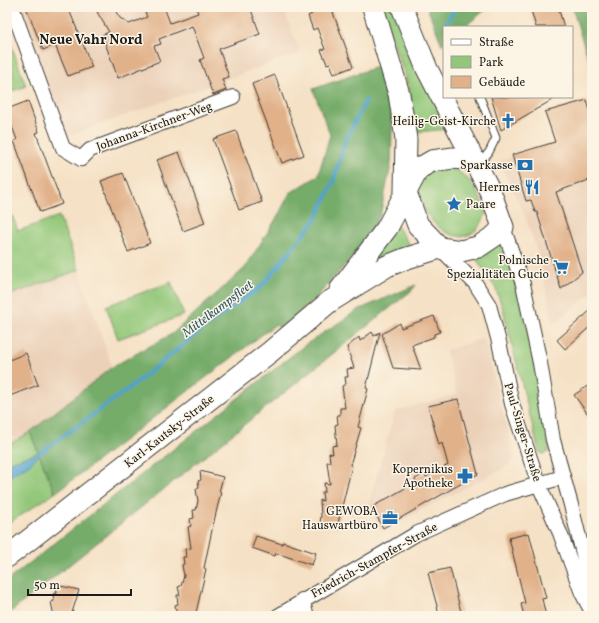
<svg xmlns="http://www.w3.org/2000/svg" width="599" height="623" font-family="Vollkorn,serif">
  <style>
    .built { fill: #ecd1b9 }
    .green { fill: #92c779; stroke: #57724a }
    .forest { fill: #75ac69; stroke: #486442 }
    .water { fill: #51a3cc; stroke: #366074 }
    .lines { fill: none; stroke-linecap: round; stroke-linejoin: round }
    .stream { stroke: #51a3cc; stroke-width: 4 }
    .building { fill: #e1b189 }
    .lane-casing { stroke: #3d3a35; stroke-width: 9 }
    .street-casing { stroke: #3d3a35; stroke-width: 16 }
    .secondary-casing { stroke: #3d3a35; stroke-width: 23 }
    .lane { stroke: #fff; stroke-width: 7 }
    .street { stroke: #fff; stroke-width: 14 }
    .secondary { stroke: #fff; stroke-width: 21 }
    .labels { text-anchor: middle; stroke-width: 3; stroke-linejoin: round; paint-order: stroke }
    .poi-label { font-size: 12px; fill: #1c1c1c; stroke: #fcf5e5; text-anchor: end }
    .street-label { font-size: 12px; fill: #1c1c1c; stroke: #fcf5e5 }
    .water-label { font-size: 13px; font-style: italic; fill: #34596b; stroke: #fcf5e5 }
    .quarter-label { font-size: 14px; font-weight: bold; fill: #1c1c1c; stroke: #fcf5e5 }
  </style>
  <rect width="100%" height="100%" fill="#fcf5e5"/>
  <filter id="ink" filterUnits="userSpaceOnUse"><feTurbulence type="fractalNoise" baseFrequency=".025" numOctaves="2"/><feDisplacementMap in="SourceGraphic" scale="8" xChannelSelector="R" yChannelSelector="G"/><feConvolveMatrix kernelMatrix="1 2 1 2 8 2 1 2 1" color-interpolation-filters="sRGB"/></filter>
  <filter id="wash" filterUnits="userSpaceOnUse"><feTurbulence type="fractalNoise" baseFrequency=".012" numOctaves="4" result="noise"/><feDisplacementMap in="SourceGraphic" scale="16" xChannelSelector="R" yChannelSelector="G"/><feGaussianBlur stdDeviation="0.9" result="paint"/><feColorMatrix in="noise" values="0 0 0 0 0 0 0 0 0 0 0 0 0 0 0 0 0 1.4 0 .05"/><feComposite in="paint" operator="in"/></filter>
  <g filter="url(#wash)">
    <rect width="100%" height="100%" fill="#f5e1c5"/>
    <!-- built -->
    <path class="built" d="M 18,7 L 283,7 L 300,53 L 65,137 Z
      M 592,131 L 592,293 L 553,323 L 539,257 L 524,214 L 499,161 Z
      M 79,270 L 112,367 L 30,432 L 7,446 L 7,296 Z
      M 484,338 L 515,458 L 506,467 L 381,531 L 368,506 L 395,411 L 457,394 L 446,350 Z"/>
    <!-- green -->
    <path class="green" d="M 381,7 L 394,7 L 450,129 L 416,132 L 409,88 Z
      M 7,33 L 26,86 L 7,93 L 7,79 L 14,76 L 7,58 Z
      M 447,166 C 471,176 477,189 486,213 C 468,265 414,219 419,183 C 419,179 423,175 424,172 Z
      M 7,202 L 18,231 L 59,216 L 79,270 L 7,296 Z
      M 395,223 L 413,250 L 358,279 Z
      M 499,238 L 513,270 L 530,340 L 549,447 L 548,452 L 543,454 L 539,452 L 503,309 L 495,287 L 473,254 Z
      M 171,282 L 184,315 L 118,339 L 106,306 Z
      M 30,432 L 55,493 L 7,524 L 7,446 Z"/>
    <!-- forest -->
    <path class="forest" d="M 427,7 L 489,7 L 464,27 L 444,27 L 444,43 L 442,45 Z
      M 572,7 L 592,7 L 592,71 Z
      M 382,65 L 391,96 L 392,129 L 391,165 L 380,216 L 351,258 L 315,299 L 281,331 L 276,324 L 55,493 L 30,432 L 112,367 L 172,334 L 245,268 L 276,219 L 290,193 L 318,176 L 330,135 L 313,89 Z
      M 416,285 L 411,291 L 7,615 L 7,581 L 305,345 L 358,310 Z"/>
    <!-- water -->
    <path class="water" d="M 43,451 L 30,464 L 7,478 L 7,463 Z"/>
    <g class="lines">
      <!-- stream -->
      <path class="stream" d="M 446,23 L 456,7
        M 40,453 L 131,387 L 210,323 L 262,286 L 316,219 L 333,183 L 345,141 L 366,100"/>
    </g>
    <g id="blocks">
      <!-- building -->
      <path class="building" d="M 26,7 L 68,7 L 92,67 L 68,76 L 55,45 L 43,50 Z
        M 105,7 L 113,7 L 120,18 L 129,24 L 147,17 L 143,7 L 164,7 L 170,23 L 198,13 L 196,7 L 250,7 L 260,34 L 219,49 L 229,77 L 222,79 L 226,90 L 213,95 L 200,60 L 204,58 L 192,26 L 159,39 L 161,44 L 154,46 L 160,61 L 118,78 L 102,35 L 109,32 L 97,12 Z
        M 309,7 L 331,7 L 353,67 L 334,74 L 330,63 L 327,64 L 321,50 L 325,49 L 317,28 L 313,30 L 308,16 L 312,14 Z
        M 530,7 L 558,7 L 564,27 L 536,27 Z
        M 275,75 L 304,155 L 282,163 L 252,84 Z
        M 491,97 L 557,97 L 501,130 Z
        M 587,100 L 592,117 L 592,179 L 556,192 L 582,272 L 561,289 L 537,212 L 535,212 L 531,200 L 526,201 L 512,155 L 555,142 L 545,112 Z
        M 28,101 L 39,132 L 36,133 L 62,204 L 40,212 L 14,141 L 17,140 L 7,113 L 7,109 Z
        M 236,131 L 262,202 L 239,210 L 213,139 Z
        M 179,152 L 205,223 L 183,231 L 157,160 Z
        M 123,173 L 150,243 L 128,252 L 101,181 Z
        M 592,309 L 592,325 L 565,349 L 557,340 Z
        M 434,316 L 440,332 L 434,334 L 434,337 L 412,345 L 421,370 L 393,368 L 382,334 L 400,323 L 401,328 Z
        M 372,332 L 374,336 L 380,332 L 366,388 L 368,389 L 358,427 L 361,428 L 350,465 L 352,466 L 337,527 L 320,523 L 321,516 L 320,500 L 323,501 L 322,492 L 325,492 L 324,483 L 330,484 L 327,462 L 330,462 L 329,453 L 333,454 L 332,446 L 337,445 L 335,425 L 338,424 L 337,415 L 340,415 L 340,408 L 345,408 L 342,386 L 346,384 L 345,377 L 348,377 L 347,369 L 354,368 L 347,347 L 359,337 L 360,341 Z
        M 26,353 L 38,385 L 7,397 L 7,361 Z
        M 592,383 L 592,420 L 574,395 Z
        M 458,399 L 478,474 L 383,528 L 372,507 L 416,482 L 415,479 L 424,474 L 426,477 L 448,465 L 442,443 L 439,445 L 428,406 Z
        M 200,471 L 223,477 L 219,492 L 221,492 L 212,530 L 204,568 L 206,569 L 196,613 L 195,616 L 177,616 L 175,605 L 178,604 L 177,595 L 180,595 L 178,587 L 181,586 L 184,576 L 182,565 L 184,564 L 183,557 L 186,557 L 185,549 L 191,548 L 188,527 L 191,526 L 190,519 L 194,518 L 193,510 L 196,510 L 198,501 L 196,489 L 199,488 L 198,481 L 201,480 Z
        M 529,533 L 546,598 L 542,599 L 546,616 L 524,616 L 521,604 L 525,603 L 509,538 Z
        M 256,536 L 282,544 L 283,542 L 316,553 L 312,565 L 276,553 L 275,556 L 252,548 Z
        M 450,568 L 462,616 L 439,616 L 437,606 L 428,573 Z
        M 56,585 L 79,590 L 71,616 L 54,616 L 51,602 L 54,601 L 53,594 L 57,593 Z"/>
    </g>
  </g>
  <g filter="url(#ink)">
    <use href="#blocks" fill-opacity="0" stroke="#3d3a35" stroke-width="1"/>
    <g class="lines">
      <defs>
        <path id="lane" d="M 479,164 L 489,152 L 496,138 L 480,97"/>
        <path id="street" d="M 12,7 L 63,148 L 81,159 L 90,150 L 233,97
          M 503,227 L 523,284 L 540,363 L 553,440 L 571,505 L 592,590
          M 440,248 L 475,283 L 489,305 L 499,342 L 512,404 L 539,485 L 560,533 L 582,593 L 592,612
          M 302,600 L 307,616
          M 278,616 L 416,534 L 505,494 L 563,477"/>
        <path id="secondary" d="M 373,7 L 399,94 L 406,139 L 405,190 L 418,225 L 440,248
          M 340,290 L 387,228 L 418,169 L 432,161 L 453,158 L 474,160
          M 7,557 L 270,352 L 329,302 L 387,266 L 407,258 L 440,248 L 461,251 L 478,247 L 496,235 L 503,227 L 490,191 L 427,69 L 402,7"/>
      </defs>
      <!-- lane casing -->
      <use href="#lane" class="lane-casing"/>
      <!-- street casing -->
      <use href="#street" class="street-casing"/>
      <!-- secondary casing -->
      <use href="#secondary" class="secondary-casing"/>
      <!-- lane -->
      <use href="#lane" class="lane"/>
      <!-- street -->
      <use href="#street" class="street"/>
      <!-- secondary -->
      <use href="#secondary" class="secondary"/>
    </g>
  </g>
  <!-- icons -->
  <defs>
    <symbol id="church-bare" viewBox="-9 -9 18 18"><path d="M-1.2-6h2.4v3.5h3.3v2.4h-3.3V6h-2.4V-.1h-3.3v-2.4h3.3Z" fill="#1f6fb2" stroke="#fcf5e5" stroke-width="2.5" paint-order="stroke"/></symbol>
    <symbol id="bank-bare" viewBox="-9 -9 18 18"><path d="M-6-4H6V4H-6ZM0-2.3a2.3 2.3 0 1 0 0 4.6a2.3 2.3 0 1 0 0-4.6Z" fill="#1f6fb2" stroke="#fcf5e5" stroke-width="2.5" paint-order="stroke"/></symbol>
    <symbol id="restaurant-bare" viewBox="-9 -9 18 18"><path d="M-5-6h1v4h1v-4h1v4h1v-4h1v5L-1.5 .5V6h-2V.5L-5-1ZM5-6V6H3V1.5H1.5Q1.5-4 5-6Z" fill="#1f6fb2" stroke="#fcf5e5" stroke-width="2.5" paint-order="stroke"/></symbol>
    <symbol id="sight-bare" viewBox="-9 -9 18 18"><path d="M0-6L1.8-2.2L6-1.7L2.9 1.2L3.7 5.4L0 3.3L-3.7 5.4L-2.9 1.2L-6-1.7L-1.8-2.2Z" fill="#1f6fb2" stroke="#fcf5e5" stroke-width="2.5" paint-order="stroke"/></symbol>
    <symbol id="supermarket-bare" viewBox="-9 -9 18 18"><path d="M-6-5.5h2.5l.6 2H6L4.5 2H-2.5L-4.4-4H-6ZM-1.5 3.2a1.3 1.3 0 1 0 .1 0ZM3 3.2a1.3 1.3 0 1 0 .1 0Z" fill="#1f6fb2" stroke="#fcf5e5" stroke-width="2.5" paint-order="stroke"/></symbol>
    <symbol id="pharmacy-bare" viewBox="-9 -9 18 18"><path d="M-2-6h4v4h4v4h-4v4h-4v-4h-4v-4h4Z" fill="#1f6fb2" stroke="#fcf5e5" stroke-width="2.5" paint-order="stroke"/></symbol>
    <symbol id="office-bare" viewBox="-9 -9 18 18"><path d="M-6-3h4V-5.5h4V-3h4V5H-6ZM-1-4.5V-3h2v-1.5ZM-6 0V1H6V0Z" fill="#1f6fb2" stroke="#fcf5e5" stroke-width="2.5" paint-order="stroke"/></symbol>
  </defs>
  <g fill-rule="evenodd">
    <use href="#church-bare" x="497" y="110" width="22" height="22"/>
    <use href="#bank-bare" x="514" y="154" width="22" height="22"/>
    <use href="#restaurant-bare" x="521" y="176" width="22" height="22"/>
    <use href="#sight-bare" x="443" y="193" width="22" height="22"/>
    <use href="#supermarket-bare" x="550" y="256" width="22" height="22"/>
    <use href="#pharmacy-bare" x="454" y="465" width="22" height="22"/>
    <use href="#office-bare" x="379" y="507" width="22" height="22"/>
  </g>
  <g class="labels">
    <!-- poi labels -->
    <g class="poi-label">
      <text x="496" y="125">Heilig-Geist-Kirche</text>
      <text x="513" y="169">Sparkasse</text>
      <text x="520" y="191">Hermes</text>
      <text x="466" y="208" text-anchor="start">Paare</text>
      <text x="549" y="264">Polnische<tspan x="549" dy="14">Spezialitäten Gucio</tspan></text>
      <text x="453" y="473">Kopernikus<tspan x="453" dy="14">Apotheke</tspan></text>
      <text x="378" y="515">GEWOBA<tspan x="378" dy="14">Hauswartbüro</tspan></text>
    </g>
    <!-- street labels -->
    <g class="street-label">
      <text transform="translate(154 126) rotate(-20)" y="4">Johanna-Kirchner-Weg</text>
      <text transform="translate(169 431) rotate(-38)" y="4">Karl-Kautsky-Straße</text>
      <text transform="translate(523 432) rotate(73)" y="4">Paul-Singer-Straße</text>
      <text transform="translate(374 560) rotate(-29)" y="4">Friedrich-Stampfer-Straße</text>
    </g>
    <!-- water labels -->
    <g class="water-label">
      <text transform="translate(217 308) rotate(-37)" y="5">Mittelkampsfleet</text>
    </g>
    <!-- quarter labels -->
    <g class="quarter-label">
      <text x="91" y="44">Neue Vahr Nord</text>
    </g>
  </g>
  <!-- margin -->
  <rect width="599" height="623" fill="none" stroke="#fcf5e5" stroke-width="24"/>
  <!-- legend -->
  <rect x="443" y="26" width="130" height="72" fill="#fcf5e5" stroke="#a29e95"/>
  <rect x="451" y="39" width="20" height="6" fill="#ffffff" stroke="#a29e95"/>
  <text x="479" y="46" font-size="12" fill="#1c1c1c">Straße</text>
  <rect x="451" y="56" width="20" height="12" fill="#92c779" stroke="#a29e95"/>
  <text x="479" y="66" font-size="12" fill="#1c1c1c">Park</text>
  <rect x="451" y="76" width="20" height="12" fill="#e1b189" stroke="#a29e95"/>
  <text x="479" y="86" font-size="12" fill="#1c1c1c">Gebäude</text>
  <!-- scale -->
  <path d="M28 589v6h103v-6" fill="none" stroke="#1c1c1c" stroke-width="2"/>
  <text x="34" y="589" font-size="12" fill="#1c1c1c" stroke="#fcf5e5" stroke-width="3" paint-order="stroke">50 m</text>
</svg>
